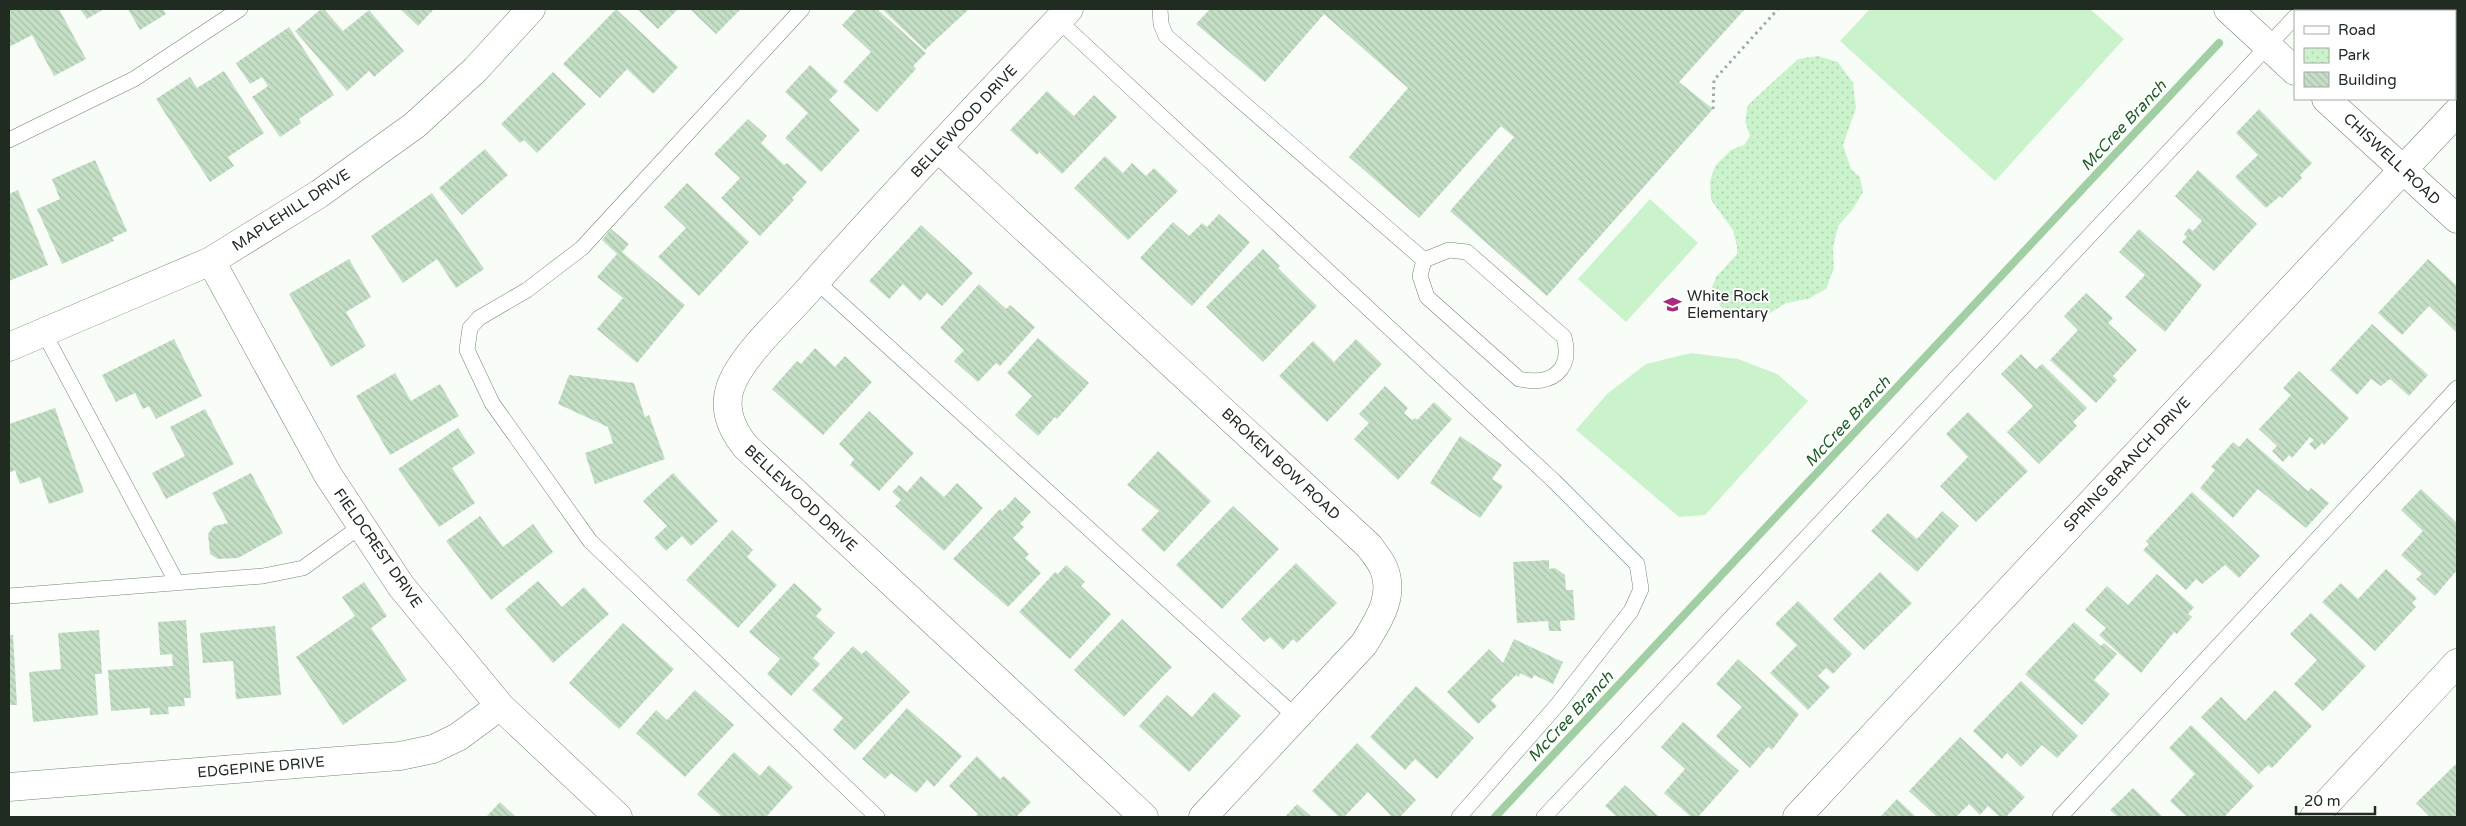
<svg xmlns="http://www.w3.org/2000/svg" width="2466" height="826" font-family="'Varela Round',sans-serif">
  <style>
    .park { fill: url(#park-dots) }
    .pitch { fill: #caf3cc }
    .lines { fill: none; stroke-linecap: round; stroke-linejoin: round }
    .stream { stroke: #a2cea4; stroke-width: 8 }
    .building { fill: url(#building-back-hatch) }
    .lane-casing { stroke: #708971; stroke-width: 16 }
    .street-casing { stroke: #708971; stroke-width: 29 }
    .path { stroke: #a2a9a2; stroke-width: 3; stroke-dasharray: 2.5 4; stroke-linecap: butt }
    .lane { stroke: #fff; stroke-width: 15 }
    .street { stroke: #fff; stroke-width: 28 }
    .labels { text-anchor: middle; stroke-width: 4; stroke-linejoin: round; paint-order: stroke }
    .street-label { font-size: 15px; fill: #202b21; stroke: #fff }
    .poi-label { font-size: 15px; fill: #202b21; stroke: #fff; text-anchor: start }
    .water-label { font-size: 16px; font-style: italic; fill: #1d5c27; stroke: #fff }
  </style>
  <defs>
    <pattern id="park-dots" width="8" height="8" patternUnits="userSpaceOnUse" patternTransform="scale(1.25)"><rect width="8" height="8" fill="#caf3cc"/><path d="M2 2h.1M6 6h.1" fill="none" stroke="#add0af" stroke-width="1.8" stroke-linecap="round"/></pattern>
    <pattern id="building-back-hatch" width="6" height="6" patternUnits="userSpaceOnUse" patternTransform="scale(1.25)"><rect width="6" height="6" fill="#c4dfc5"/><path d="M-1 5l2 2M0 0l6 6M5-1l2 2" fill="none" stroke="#a8c0a9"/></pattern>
  </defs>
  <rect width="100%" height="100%" fill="#f8fdf8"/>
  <!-- park -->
  <path class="park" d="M 1818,56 L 1838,62 L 1853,83 L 1856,108 L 1843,145 L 1851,169 L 1860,177 L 1863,192 L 1852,210 L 1838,226 L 1833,248 L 1834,268 L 1826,289 L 1808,299 L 1786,303 L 1770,313 L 1750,319 L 1732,316 L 1720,306 L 1711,290 L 1716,277 L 1737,254 L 1737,247 L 1733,230 L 1711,200 L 1710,181 L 1715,166 L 1731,150 L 1744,145 L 1750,136 L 1745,121 L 1748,105 L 1798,59 Z"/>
  <!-- pitch -->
  <path class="pitch" d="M 1870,9 L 2090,9 L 2124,39 L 1995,181 L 1840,41 Z
    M 1650,199 L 1698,243 L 1626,322 L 1578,279 Z
    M 1691,353 L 1738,359 L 1777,374 L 1808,401 L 1705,515 L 1679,517 L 1576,430 L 1607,394 L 1646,364 Z"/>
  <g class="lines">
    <!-- stream -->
    <path class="stream" d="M 1495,817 L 2219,43"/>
  </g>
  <!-- building -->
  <path class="building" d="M 9,9 L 59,9 L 86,59 L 54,76 L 32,35 L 9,47 Z
    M 80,9 L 104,9 L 87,19 Z
    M 128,9 L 163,9 L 166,14 L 140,30 Z
    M 321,9 L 324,9 L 343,31 L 369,10 L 404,51 L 374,77 L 369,71 L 347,91 L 295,31 Z
    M 400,9 L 434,9 L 418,26 Z
    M 616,9 L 678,67 L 653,94 L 627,69 L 600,98 L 563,64 Z
    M 637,9 L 678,9 L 658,29 Z
    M 690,9 L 741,9 L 716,34 Z
    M 857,9 L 877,9 L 926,53 L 913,66 L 916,69 L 877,112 L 843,82 L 871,52 L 842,25 Z
    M 882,9 L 969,9 L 925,50 Z
    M 1210,9 L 1745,9 L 1679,82 L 1713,109 L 1547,296 L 1450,211 L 1514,137 L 1501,126 L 1419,218 L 1349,157 L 1408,88 L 1324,14 L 1265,82 L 1196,24 Z
    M 2431,9 L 2457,9 L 2457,19 L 2455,22 L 2455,11 L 2433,11 Z
    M 289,27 L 334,95 L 299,119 L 301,123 L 280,137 L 252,97 L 268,86 L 262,77 L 250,84 L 236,63 Z
    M 810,65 L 838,91 L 829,100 L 860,130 L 821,172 L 785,138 L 808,113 L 785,92 Z
    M 224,71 L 264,133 L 228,157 L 234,166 L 210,182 L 156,99 L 190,77 L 197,88 Z
    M 553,72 L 586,104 L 537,153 L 524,140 L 520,143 L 501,124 Z
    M 1047,91 L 1074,116 L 1094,95 L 1117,117 L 1062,174 L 1039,152 L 1037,155 L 1010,130 Z
    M 2259,109 L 2312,163 L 2300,175 L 2302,178 L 2282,198 L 2280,196 L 2266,208 L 2235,177 L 2258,155 L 2236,133 Z
    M 748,119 L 767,136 L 761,143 L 784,165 L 787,163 L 807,182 L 792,198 L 794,200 L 760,236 L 721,198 L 740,178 L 714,154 Z
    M 485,149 L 508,175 L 462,215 L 439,188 Z
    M 1105,156 L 1123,173 L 1132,163 L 1146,176 L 1154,168 L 1178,191 L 1128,240 L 1074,188 Z
    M 95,160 L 127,231 L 112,238 L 114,241 L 62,264 L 37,209 L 60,199 L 52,179 Z
    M 2198,170 L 2257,224 L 2214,271 L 2182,242 L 2187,237 L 2184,234 L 2189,228 L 2193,231 L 2202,221 L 2175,196 Z
    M 687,183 L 749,242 L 699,296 L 658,257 L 686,228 L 664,207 Z
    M 18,190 L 48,265 L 9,281 L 9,194 Z
    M 432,193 L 484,269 L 456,288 L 437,259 L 403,283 L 371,236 Z
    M 1219,214 L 1250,242 L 1192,306 L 1140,258 L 1173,222 L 1189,236 L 1202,223 L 1207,227 Z
    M 921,225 L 973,273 L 942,306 L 927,293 L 920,301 L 903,284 L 889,299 L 869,281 Z
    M 611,229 L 629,244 L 622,252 L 685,305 L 637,363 L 597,329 L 623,298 L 597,277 L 617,254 L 602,240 Z
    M 2139,229 L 2202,285 L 2165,332 L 2125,297 L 2145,275 L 2119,252 Z
    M 1263,249 L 1280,266 L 1278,268 L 1317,306 L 1263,362 L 1206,307 Z
    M 349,259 L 371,297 L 346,312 L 366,346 L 331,367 L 289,294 Z
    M 2428,259 L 2457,286 L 2457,333 L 2429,306 L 2402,335 L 2378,313 Z
    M 979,284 L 1006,309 L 1010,305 L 1035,327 L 1000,366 L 996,363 L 978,382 L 954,361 L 964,350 L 940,328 Z
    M 2086,293 L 2113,318 L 2108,323 L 2137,350 L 2113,376 L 2117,380 L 2096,403 L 2050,360 L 2078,330 L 2064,316 Z
    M 2372,324 L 2428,375 L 2409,396 L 2390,379 L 2381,386 L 2371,379 L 2357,395 L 2330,370 Z
    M 1038,338 L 1089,383 L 1057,419 L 1055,417 L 1038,436 L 1015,415 L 1032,396 L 1007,373 Z
    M 174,339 L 202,396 L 156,419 L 149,406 L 143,409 L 135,393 L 116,402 L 102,375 Z
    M 1356,339 L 1382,364 L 1327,422 L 1279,376 L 1313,341 L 1334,362 Z
    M 815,348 L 835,367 L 845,356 L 872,382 L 823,435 L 772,389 L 797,361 L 801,364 Z
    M 2021,354 L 2036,369 L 2042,364 L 2087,408 L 2073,422 L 2077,426 L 2039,464 L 2007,432 L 2033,406 L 2001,374 Z
    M 2299,371 L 2349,418 L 2324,445 L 2322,443 L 2315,450 L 2309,444 L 2314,440 L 2310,437 L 2292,458 L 2289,455 L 2283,462 L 2272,451 L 2277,446 L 2259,429 L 2291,395 L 2283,388 Z
    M 395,373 L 411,401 L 440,384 L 459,416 L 390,455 L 356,396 Z
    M 569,375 L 634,383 L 645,417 L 649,415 L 665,459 L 595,484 L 585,453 L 613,443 L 608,427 L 558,404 Z
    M 1385,386 L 1408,408 L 1404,413 L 1412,420 L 1415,418 L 1417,420 L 1434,402 L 1452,419 L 1398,480 L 1354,439 L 1369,423 L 1359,414 Z
    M 55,408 L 84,492 L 49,504 L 40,477 L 20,484 L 15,470 L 9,473 L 9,424 Z
    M 205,409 L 234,464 L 166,499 L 152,473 L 185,456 L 170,427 Z
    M 869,411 L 914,453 L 879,491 L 850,465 L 854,459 L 839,444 Z
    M 1968,412 L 2028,471 L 1976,522 L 1940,486 L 1968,457 L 1946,434 Z
    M 458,428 L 475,453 L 452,468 L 475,503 L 439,527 L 398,469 Z
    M 1460,436 L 1502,465 L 1492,479 L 1503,486 L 1480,518 L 1430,483 Z
    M 2247,438 L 2308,491 L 2311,488 L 2329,503 L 2306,528 L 2258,489 L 2233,518 L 2200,488 L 2215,470 L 2211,467 L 2233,442 L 2239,447 Z
    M 1158,451 L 1211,501 L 1164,552 L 1141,530 L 1159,511 L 1127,485 Z
    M 251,473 L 283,533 L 238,558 L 218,559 L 210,554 L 208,534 L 214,526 L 228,523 L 212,493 Z
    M 673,473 L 718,521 L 691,546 L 682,536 L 666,551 L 654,538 L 667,526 L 643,501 Z
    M 921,476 L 944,497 L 957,483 L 983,508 L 944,551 L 895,506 L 901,500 L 892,492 L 899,485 L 907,492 Z
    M 2421,489 L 2457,523 L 2457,570 L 2435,596 L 2416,579 L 2422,574 L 2401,555 L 2423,531 L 2401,510 Z
    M 2192,492 L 2260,556 L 2239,578 L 2225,565 L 2202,584 L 2196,579 L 2186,590 L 2143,550 L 2149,544 L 2146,541 Z
    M 1015,497 L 1031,512 L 1020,524 L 1024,527 L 1013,538 L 1029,554 L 1025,558 L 1041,573 L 1008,607 L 953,559 L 1000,509 L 1002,511 Z
    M 1233,506 L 1279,549 L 1222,609 L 1176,565 Z
    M 1942,511 L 1959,526 L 1917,572 L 1871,531 L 1888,513 L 1917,539 Z
    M 480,516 L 503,547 L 533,524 L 553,552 L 491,600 L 446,541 Z
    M 732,530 L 753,550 L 747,557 L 777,585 L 738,628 L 686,580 Z
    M 1549,560 L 1549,569 L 1555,568 L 1565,575 L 1566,590 L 1573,590 L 1575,620 L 1560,621 L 1561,631 L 1549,631 L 1548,621 L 1517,623 L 1513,562 Z
    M 1296,563 L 1337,603 L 1297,643 L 1293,639 L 1283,650 L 1270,637 L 1264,642 L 1241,619 Z
    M 1066,565 L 1085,582 L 1081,586 L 1111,614 L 1070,659 L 1019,612 L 1055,572 L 1058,574 Z
    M 2386,569 L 2417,598 L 2412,603 L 2416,607 L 2375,651 L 2322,602 L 2341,583 L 2358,599 Z
    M 1880,572 L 1912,603 L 1864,650 L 1833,619 Z
    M 2157,574 L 2194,607 L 2188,614 L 2192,617 L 2177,634 L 2174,632 L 2141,673 L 2099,635 L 2106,628 L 2085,610 L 2107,586 L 2128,605 Z
    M 538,581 L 562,607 L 584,587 L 609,614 L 553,663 L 505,609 Z
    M 364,582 L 387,616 L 371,628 L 407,680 L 343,725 L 296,657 L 355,616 L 342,597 Z
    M 794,583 L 822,609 L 816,616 L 835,633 L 813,658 L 820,664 L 791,696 L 767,674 L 780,659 L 749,632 Z
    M 1798,601 L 1852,654 L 1833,674 L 1826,668 L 1818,676 L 1830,687 L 1808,710 L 1770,673 L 1797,645 L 1775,624 Z
    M 2311,613 L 2366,666 L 2323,711 L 2294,684 L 2317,660 L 2290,634 Z
    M 1122,619 L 1172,667 L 1124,717 L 1074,670 Z
    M 186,620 L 191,698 L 184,698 L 185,706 L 168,707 L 169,714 L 150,715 L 150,708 L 111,711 L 108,670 L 173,666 L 172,654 L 160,655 L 158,622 Z
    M 2074,622 L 2101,646 L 2104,643 L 2117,654 L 2094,680 L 2110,694 L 2082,725 L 2025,674 Z
    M 623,623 L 674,669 L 619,729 L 569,683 Z
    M 275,626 L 281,695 L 236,699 L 233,661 L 203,663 L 200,633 Z
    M 99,630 L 102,674 L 95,674 L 98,715 L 33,722 L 29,672 L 61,669 L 58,633 Z
    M 9,635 L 13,635 L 17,705 L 9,705 Z
    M 1514,639 L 1563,662 L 1553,684 L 1534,675 L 1532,679 L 1520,673 L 1519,677 L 1516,675 L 1491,700 L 1497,706 L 1478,724 L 1447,692 L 1489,649 L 1503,663 Z
    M 853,646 L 862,654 L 866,650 L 910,692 L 855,750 L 833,730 L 843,718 L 812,690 Z
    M 1738,659 L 1799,714 L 1772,750 L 1768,747 L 1750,768 L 1716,736 L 1742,707 L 1716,684 Z
    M 2021,681 L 2078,736 L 2057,758 L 2042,745 L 2021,767 L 2007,753 L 2002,759 L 1973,731 Z
    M 1416,686 L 1474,738 L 1437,779 L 1415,759 L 1405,770 L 1370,737 Z
    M 695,690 L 734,725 L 685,777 L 636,733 L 656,710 L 667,720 Z
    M 2275,690 L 2312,726 L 2272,768 L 2268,765 L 2259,774 L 2201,717 L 2221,697 L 2245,721 Z
    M 1214,692 L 1241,716 L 1189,772 L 1139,726 L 1167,695 L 1192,717 Z
    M 907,708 L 962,756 L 934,787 L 927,780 L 916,793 L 891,773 L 885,779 L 862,759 Z
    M 1683,722 L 1739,771 L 1698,817 L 1691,817 L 1664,793 L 1685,769 L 1661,747 Z
    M 2191,725 L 2254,786 L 2224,817 L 2187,817 L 2170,801 L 2195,774 L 2169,748 Z
    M 1960,737 L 2025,797 L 2006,817 L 2000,817 L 1988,806 L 1980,815 L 1969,804 L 1956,817 L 1937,817 L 1909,791 Z
    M 1357,743 L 1416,800 L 1400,817 L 1392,817 L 1368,792 L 1344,817 L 1339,817 L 1312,791 Z
    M 734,752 L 760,776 L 769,765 L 793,787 L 766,817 L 722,817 L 697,794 Z
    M 977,756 L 1000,779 L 1004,776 L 1031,802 L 1016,817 L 975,817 L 978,814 L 949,786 Z
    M 2457,763 L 2457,817 L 2430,817 L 2416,803 Z
    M 1625,785 L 1659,817 L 1617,817 L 1605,806 Z
    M 2133,788 L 2163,817 L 2118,817 L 2110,810 Z
    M 1897,799 L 1916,817 L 1880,817 Z
    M 500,802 L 516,817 L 486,817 Z
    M 1297,804 L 1312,817 L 1285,817 Z"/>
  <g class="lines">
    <defs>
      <path id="lane" d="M 802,9 L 582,248 L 527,290 L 479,318 L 470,328 L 467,350 L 492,403 L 590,541 L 877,817
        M 1160,9 L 1161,24 L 1166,36 L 1424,260
        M 1058,20 L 1554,481 L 1637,564 L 1641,589 L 1631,611 L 1558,704 L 1459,817
        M 9,140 L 134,79 L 240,9
        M 1449,250 L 1467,252 L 1564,337 C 1573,371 1551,386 1519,379 L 1427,297 L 1420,276 L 1424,260 Z
        M 816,281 L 1296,717
        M 44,333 L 177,583
        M 9,596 L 263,576 L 303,568 L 361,526
        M 1544,817 L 2295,17
        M 2060,817 L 2457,388"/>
      <path id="street" d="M 1069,9 C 979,103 889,198 803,296 C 781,320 740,358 730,388 C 723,410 732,430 746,447 L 1144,817
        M 2228,9 L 2295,71
        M 2326,99 L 2457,219
        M 938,148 L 1369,546 C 1374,553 1381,561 1384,569 C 1395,597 1378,621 1364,644 L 1203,817
        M 211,261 L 328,475 L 401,586 L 500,706 L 618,817
        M 9,347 L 211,261 L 319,194 L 415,125 L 475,70 L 531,9
        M 9,787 L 400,756 L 433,749 L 458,737 L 500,706
        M 1797,817 L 2457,112
        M 2314,817 L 2457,663"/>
    </defs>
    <!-- lane casing -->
    <use href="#lane" class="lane-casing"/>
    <!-- street casing -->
    <use href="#street" class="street-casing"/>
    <!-- path -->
    <path class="path" d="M 1713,109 L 1714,80 L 1778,9"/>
    <!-- lane -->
    <use href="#lane" class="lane"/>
    <!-- street -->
    <use href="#street" class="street"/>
  </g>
  <!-- icons -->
  <defs>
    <symbol id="school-bare" viewBox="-9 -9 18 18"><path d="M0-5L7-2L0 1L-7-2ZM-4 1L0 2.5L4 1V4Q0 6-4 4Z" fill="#aa2b7b" stroke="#fff" stroke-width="2.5" paint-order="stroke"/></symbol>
  </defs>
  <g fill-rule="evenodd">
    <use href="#school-bare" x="1660" y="292" width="25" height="25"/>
  </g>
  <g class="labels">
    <!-- street labels -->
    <g class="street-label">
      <text transform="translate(964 121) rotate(-47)" y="5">BELLEWOOD DRIVE</text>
      <text transform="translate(2392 159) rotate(43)" y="5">CHISWELL ROAD</text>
      <text transform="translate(291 210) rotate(-33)" y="5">MAPLEHILL DRIVE</text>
      <text transform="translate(1281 464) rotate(43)" y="5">BROKEN BOW ROAD</text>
      <text transform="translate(2127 464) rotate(-47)" y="5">SPRING BRANCH DRIVE</text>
      <text transform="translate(801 498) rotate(43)" y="5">BELLEWOOD DRIVE</text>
      <text transform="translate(378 548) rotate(55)" y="5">FIELDCREST DRIVE</text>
      <text transform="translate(261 767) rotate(-5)" y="5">EDGEPINE DRIVE</text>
    </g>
    <!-- poi labels -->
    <g class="poi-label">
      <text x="1687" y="301">White Rock<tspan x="1687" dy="17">Elementary</tspan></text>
    </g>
    <!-- water labels -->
    <g class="water-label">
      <text transform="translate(2123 125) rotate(-47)" y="6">McCree Branch</text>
      <text transform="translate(1847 421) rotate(-47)" y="6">McCree Branch</text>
      <text transform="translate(1570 716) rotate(-47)" y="6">McCree Branch</text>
    </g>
  </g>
  <!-- border -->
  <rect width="2466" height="826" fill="none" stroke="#202b21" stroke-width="20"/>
  <!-- legend -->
  <rect x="2294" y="10" width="162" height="90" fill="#ffffff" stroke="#a6aaa6"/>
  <rect x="2304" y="26" width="25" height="8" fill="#ffffff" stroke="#a6aaa6"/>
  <text x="2338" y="35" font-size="15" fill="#202b21">Road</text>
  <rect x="2304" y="48" width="25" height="15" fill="url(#park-dots)" stroke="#a6aaa6"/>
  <text x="2338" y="60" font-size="15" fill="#202b21">Park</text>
  <rect x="2304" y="72" width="25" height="15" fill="url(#building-back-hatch)" stroke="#a6aaa6"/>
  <text x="2338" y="85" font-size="15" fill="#202b21">Building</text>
  <!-- scale -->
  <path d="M2296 806v8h79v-8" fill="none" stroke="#202b21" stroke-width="2.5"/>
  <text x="2304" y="806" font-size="15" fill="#202b21" stroke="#ffffff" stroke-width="4" paint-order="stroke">20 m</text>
</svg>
